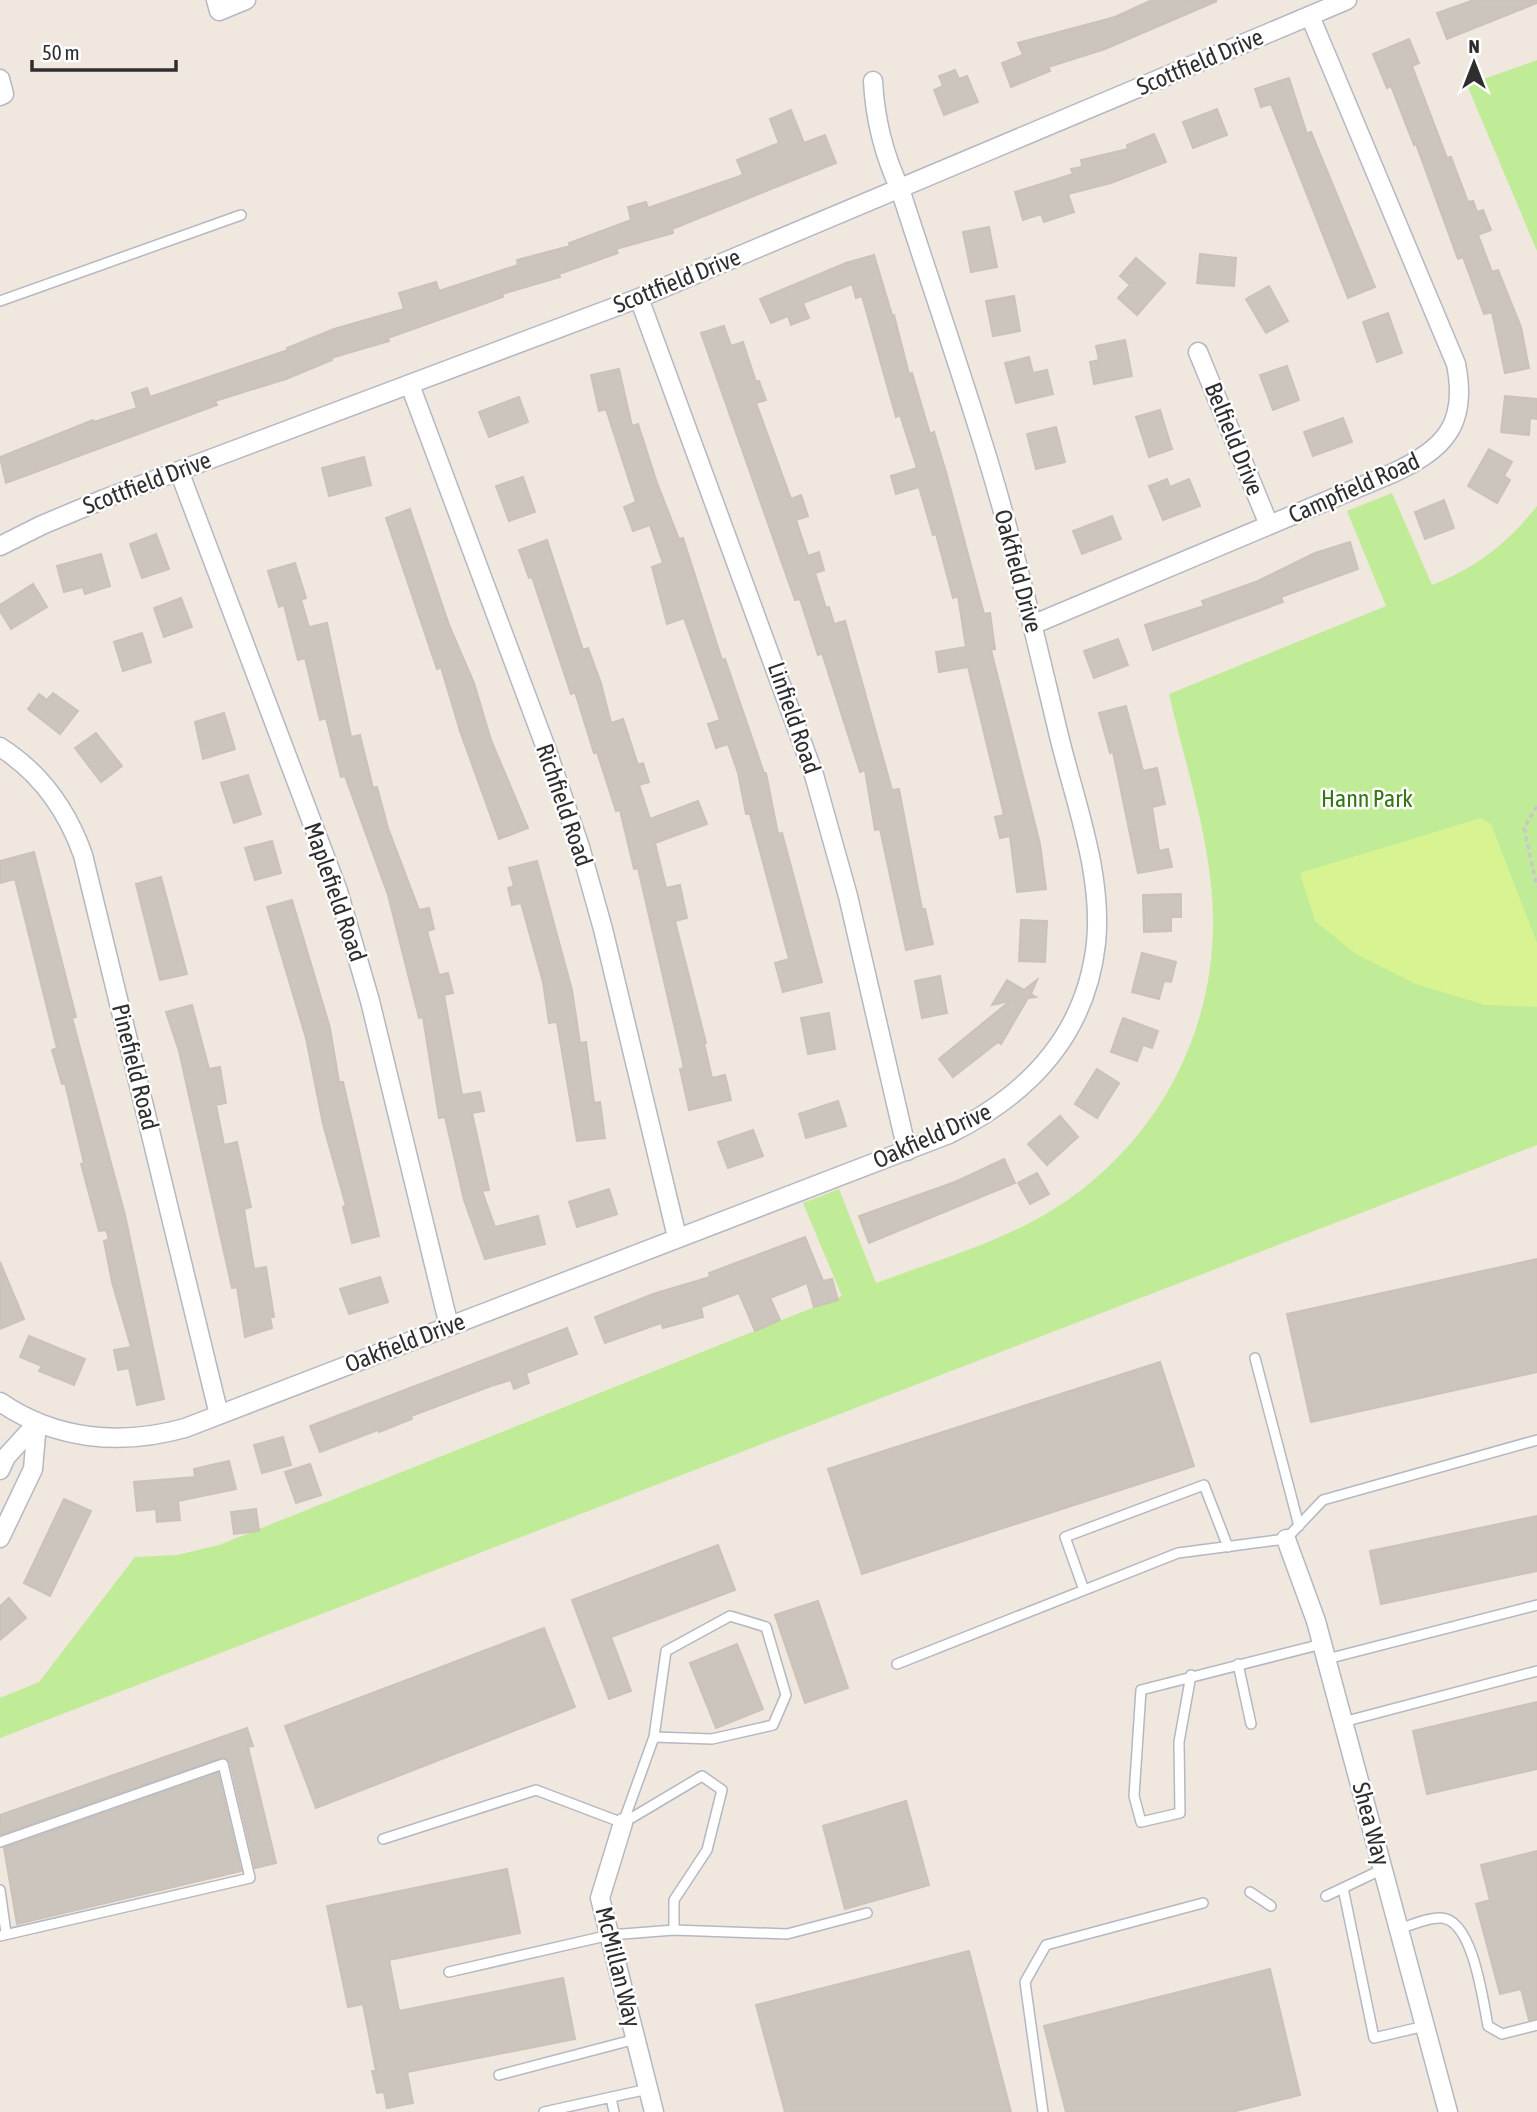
<svg xmlns="http://www.w3.org/2000/svg" width="1537" height="2112" font-family="'Asap Condensed',sans-serif">
  <style>
    .green { fill: #c0eb97 }
    .pitch { fill: #d8f492 }
    .building { fill: #cbc5be; stroke: #ccc2b8; stroke-width: 2 }
    .lines { fill: none; stroke-linecap: round; stroke-linejoin: round }
    .service-casing { stroke: #b3b8c2; stroke-width: 12 }
    .minor-casing { stroke: #b3b8c2; stroke-width: 21 }
    .path { stroke: #c9c9c9; stroke-width: 3.5; stroke-dasharray: 5 3.5; stroke-linecap: butt }
    .service { stroke: #fff; stroke-width: 9 }
    .minor { stroke: #fff; stroke-width: 18 }
    .labels { text-anchor: middle; stroke-width: 5; stroke-linejoin: round; paint-order: stroke }
    .street-label { font-size: 24px; fill: #2e2e2e; stroke: #fff }
    .park-label { font-size: 24px; fill: #367513; stroke: #fff }
  </style>
  <rect width="100%" height="100%" fill="#f0e7df"/>
  <!-- green -->
  <path class="green" d="M 1537,60 L 1537,251 L 1467,85 Z
    M 1392,493 L 1432,585 C 1476,568 1508,543 1537,506 L 1537,1145 L 0,1738 L 0,1698 L 39,1682 L 135,1557 L 177,1555 L 219,1545 L 842,1296 L 803,1203 L 839,1189 L 876,1283 C 930,1263 988,1246 1039,1218 C 1158,1151 1226,1022 1211,885 C 1205,823 1183,755 1169,694 L 1386,606 L 1347,511 Z"/>
  <!-- pitch -->
  <path class="pitch" d="M 1481,818 L 1491,824 L 1537,943 L 1537,1007 L 1485,1005 L 1416,984 L 1356,954 L 1315,921 L 1300,873 Z"/>
  <!-- building -->
  <path class="building" d="M 1152,0 L 1217,1 L 1105,49 L 1048,67 L 1050,71 L 1011,87 L 1002,63 L 1023,55 L 1018,43 L 1115,17 Z
    M 1474,0 L 1537,0 L 1537,3 L 1447,39 L 1437,13 Z
    M 1409,39 L 1419,63 L 1412,66 L 1447,158 L 1451,157 L 1468,202 L 1473,201 L 1477,212 L 1483,210 L 1491,230 L 1478,235 L 1492,272 L 1498,270 L 1521,327 L 1529,368 L 1505,373 L 1492,312 L 1484,314 L 1463,257 L 1458,259 L 1416,144 L 1414,145 L 1391,86 L 1387,88 L 1373,54 Z
    M 955,70 L 959,79 L 967,76 L 978,102 L 944,115 L 934,90 L 943,86 L 939,76 Z
    M 1289,78 L 1307,134 L 1311,132 L 1375,287 L 1348,298 L 1271,104 L 1261,107 L 1255,89 Z
    M 1217,109 L 1227,135 L 1193,148 L 1183,122 Z
    M 791,110 L 804,143 L 825,135 L 836,163 L 672,229 L 673,233 L 616,249 L 618,253 L 559,274 L 560,277 L 502,294 L 503,297 L 388,338 L 389,341 L 331,358 L 332,360 L 286,379 L 215,401 L 217,405 L 6,483 L 0,457 L 93,420 L 94,422 L 137,408 L 132,393 L 147,388 L 150,397 L 288,350 L 287,348 L 334,329 L 404,309 L 399,293 L 436,282 L 439,291 L 518,265 L 517,260 L 570,246 L 569,243 L 631,220 L 628,207 L 646,202 L 648,208 L 743,175 L 737,160 L 779,143 L 770,119 Z
    M 1154,134 L 1166,162 L 1111,183 L 1068,194 L 1074,212 L 1044,222 L 1041,214 L 1023,220 L 1015,192 L 1073,174 L 1071,169 L 1082,167 L 1081,160 L 1128,149 L 1127,145 Z
    M 989,227 L 997,267 L 971,272 L 963,232 Z
    M 1200,254 L 1236,258 L 1234,286 L 1197,283 Z
    M 874,255 L 892,315 L 894,315 L 909,374 L 912,373 L 930,434 L 934,432 L 946,472 L 984,614 L 990,613 L 995,649 L 991,650 L 1040,844 L 1046,889 L 1017,892 L 1010,836 L 1000,838 L 995,817 L 1004,815 L 968,667 L 939,672 L 936,652 L 966,647 L 958,596 L 953,598 L 936,534 L 933,535 L 919,487 L 896,494 L 891,476 L 917,468 L 900,415 L 896,417 L 862,296 L 856,298 L 852,284 L 803,303 L 809,318 L 791,325 L 788,316 L 771,323 L 760,299 L 846,263 Z
    M 1136,258 L 1165,283 L 1137,315 L 1118,298 L 1130,285 L 1120,276 Z
    M 1269,286 L 1288,321 L 1266,333 L 1246,299 Z
    M 1014,296 L 1020,331 L 993,336 L 986,301 Z
    M 1388,313 L 1402,353 L 1377,362 L 1363,322 Z
    M 724,326 L 731,346 L 743,342 L 756,382 L 759,381 L 766,400 L 756,403 L 791,499 L 801,495 L 808,516 L 796,520 L 808,556 L 819,552 L 824,570 L 815,573 L 826,608 L 829,607 L 834,624 L 845,621 L 892,790 L 899,789 L 922,909 L 925,909 L 933,944 L 906,950 L 880,829 L 875,830 L 865,770 L 860,772 L 822,653 L 818,655 L 800,599 L 795,600 L 701,333 Z
    M 1125,340 L 1132,376 L 1094,384 L 1090,362 L 1099,360 L 1096,346 Z
    M 1029,357 L 1033,373 L 1047,370 L 1053,394 L 1016,403 L 1005,363 Z
    M 1287,366 L 1299,400 L 1273,410 L 1260,375 Z
    M 619,369 L 632,426 L 638,424 L 657,483 L 679,539 L 683,538 L 722,660 L 725,659 L 764,773 L 766,773 L 778,834 L 782,833 L 822,982 L 783,992 L 775,963 L 789,959 L 750,814 L 746,814 L 738,773 L 728,744 L 716,748 L 708,724 L 720,720 L 684,618 L 667,624 L 652,567 L 663,563 L 650,525 L 633,531 L 624,507 L 636,502 L 606,409 L 599,411 L 591,375 Z
    M 1505,396 L 1537,399 L 1537,419 L 1530,418 L 1529,435 L 1501,432 Z
    M 519,397 L 528,422 L 489,437 L 479,412 Z
    M 1160,410 L 1172,449 L 1149,457 L 1136,417 Z
    M 1343,418 L 1352,442 L 1313,456 L 1304,432 Z
    M 1056,427 L 1065,462 L 1036,469 L 1027,434 Z
    M 1489,449 L 1512,462 L 1504,476 L 1510,480 L 1497,503 L 1468,486 Z
    M 364,457 L 371,485 L 329,496 L 322,468 Z
    M 523,477 L 535,512 L 509,521 L 496,486 Z
    M 1167,479 L 1170,487 L 1189,479 L 1200,506 L 1163,520 L 1149,486 Z
    M 1444,500 L 1454,528 L 1425,539 L 1415,512 Z
    M 410,509 L 449,625 L 474,683 L 491,740 L 528,828 L 499,839 L 460,731 L 441,667 L 437,669 L 386,518 Z
    M 1112,516 L 1121,539 L 1082,554 L 1073,531 Z
    M 156,534 L 169,569 L 142,578 L 130,544 Z
    M 547,540 L 583,650 L 588,648 L 601,683 L 611,723 L 623,719 L 638,765 L 643,763 L 649,782 L 639,785 L 650,819 L 698,801 L 707,824 L 655,843 L 666,888 L 680,885 L 687,918 L 675,921 L 706,1043 L 704,1043 L 712,1078 L 725,1075 L 731,1100 L 689,1110 L 680,1069 L 684,1068 L 638,868 L 634,869 L 620,810 L 616,811 L 597,752 L 594,753 L 575,692 L 571,694 L 532,577 L 529,578 L 519,550 Z
    M 1350,542 L 1358,569 L 1281,597 L 1283,602 L 1153,650 L 1145,625 L 1204,606 L 1202,601 L 1258,581 L 1315,553 Z
    M 101,554 L 110,586 L 85,594 L 83,587 L 64,592 L 57,566 Z
    M 295,563 L 306,598 L 301,600 L 309,627 L 327,623 L 351,737 L 360,735 L 373,788 L 377,787 L 388,828 L 419,910 L 429,908 L 434,929 L 427,931 L 439,975 L 448,973 L 453,993 L 444,995 L 462,1095 L 480,1092 L 484,1111 L 472,1113 L 489,1190 L 482,1191 L 495,1227 L 538,1216 L 545,1244 L 485,1259 L 464,1200 L 445,1117 L 439,1118 L 423,1017 L 419,1018 L 388,895 L 345,776 L 341,777 L 326,718 L 320,720 L 305,658 L 298,660 L 284,605 L 279,607 L 268,571 Z
    M 33,584 L 47,607 L 11,629 L 0,611 L 0,605 Z
    M 181,598 L 192,627 L 164,637 L 154,608 Z
    M 142,633 L 151,662 L 123,671 L 114,642 Z
    M 1118,639 L 1128,665 L 1094,678 L 1084,651 Z
    M 53,693 L 78,711 L 60,734 L 28,709 L 39,694 L 47,700 Z
    M 1126,706 L 1143,771 L 1157,768 L 1165,804 L 1152,807 L 1159,851 L 1168,849 L 1172,867 L 1138,873 L 1113,752 L 1110,753 L 1099,713 Z
    M 224,713 L 235,749 L 203,759 L 195,722 Z
    M 96,733 L 122,766 L 101,782 L 75,748 Z
    M 248,775 L 261,814 L 234,823 L 221,783 Z
    M 272,841 L 281,873 L 255,880 L 245,848 Z
    M 34,852 L 76,1017 L 72,1018 L 125,1215 L 164,1399 L 137,1405 L 129,1368 L 118,1370 L 114,1350 L 131,1347 L 112,1282 L 104,1241 L 109,1239 L 106,1230 L 99,1231 L 81,1164 L 84,1163 L 65,1083 L 62,1084 L 52,1050 L 57,1048 L 15,879 L 0,883 L 0,861 Z
    M 537,861 L 572,990 L 580,1043 L 586,1042 L 594,1103 L 600,1102 L 605,1138 L 577,1141 L 557,1022 L 549,1023 L 543,982 L 521,903 L 512,905 L 508,888 L 514,886 L 509,868 Z
    M 161,877 L 187,974 L 160,980 L 136,884 Z
    M 1181,894 L 1181,917 L 1171,917 L 1171,931 L 1144,932 L 1143,895 Z
    M 292,900 L 330,1028 L 339,1082 L 343,1082 L 379,1236 L 352,1243 L 343,1207 L 346,1206 L 323,1124 L 306,1038 L 267,907 Z
    M 1021,920 L 1047,921 L 1045,962 L 1019,961 Z
    M 1142,953 L 1176,962 L 1171,982 L 1164,981 L 1159,999 L 1132,992 Z
    M 940,976 L 947,1013 L 922,1018 L 915,981 Z
    M 1007,980 L 1024,990 L 1037,980 L 1031,994 L 1036,997 L 1028,998 L 1001,1044 L 998,1042 L 953,1077 L 939,1059 L 1010,1001 L 992,1005 Z
    M 192,1005 L 209,1069 L 220,1067 L 226,1103 L 216,1105 L 224,1145 L 237,1142 L 251,1207 L 244,1209 L 254,1269 L 266,1267 L 274,1317 L 270,1317 L 272,1328 L 245,1337 L 237,1287 L 232,1288 L 179,1051 L 166,1012 Z
    M 829,1013 L 835,1049 L 808,1054 L 801,1018 Z
    M 1123,1018 L 1158,1031 L 1152,1048 L 1143,1045 L 1137,1061 L 1111,1052 Z
    M 1097,1069 L 1119,1083 L 1097,1118 L 1075,1104 Z
    M 838,1101 L 846,1126 L 806,1138 L 799,1114 Z
    M 1060,1116 L 1078,1137 L 1047,1165 L 1028,1144 Z
    M 753,1130 L 763,1156 L 728,1168 L 718,1142 Z
    M 1004,1159 L 1015,1183 L 869,1243 L 859,1216 L 955,1182 Z
    M 1037,1173 L 1049,1194 L 1030,1204 L 1018,1183 Z
    M 609,1189 L 617,1214 L 577,1227 L 569,1202 Z
    M 805,1237 L 823,1281 L 832,1279 L 838,1300 L 814,1307 L 807,1283 L 770,1298 L 780,1320 L 755,1331 L 739,1293 L 701,1307 L 703,1317 L 663,1328 L 661,1323 L 605,1343 L 595,1317 L 653,1294 L 710,1277 L 709,1273 Z
    M 1537,1259 L 1537,1372 L 1311,1422 L 1287,1314 Z
    M 0,1262 L 24,1319 L 0,1329 Z
    M 380,1277 L 388,1302 L 349,1314 L 340,1289 Z
    M 567,1328 L 577,1354 L 526,1373 L 529,1383 L 514,1389 L 511,1380 L 491,1386 L 411,1416 L 412,1419 L 379,1432 L 378,1430 L 320,1452 L 310,1426 Z
    M 29,1336 L 85,1359 L 74,1385 L 39,1371 L 42,1366 L 20,1357 Z
    M 1160,1362 L 1194,1466 L 862,1574 L 828,1469 Z
    M 283,1437 L 291,1465 L 262,1473 L 254,1445 Z
    M 229,1461 L 236,1489 L 178,1501 L 180,1520 L 157,1522 L 156,1509 L 137,1511 L 134,1482 L 195,1477 L 194,1469 Z
    M 310,1464 L 321,1495 L 296,1503 L 285,1472 Z
    M 64,1499 L 91,1511 L 50,1596 L 24,1583 Z
    M 256,1509 L 259,1531 L 234,1534 L 231,1512 Z
    M 1537,1516 L 1537,1571 L 1381,1604 L 1370,1551 Z
    M 718,1545 L 735,1590 L 611,1637 L 631,1691 L 609,1699 L 572,1600 Z
    M 9,1598 L 26,1618 L 0,1640 L 0,1606 Z
    M 818,1601 L 848,1688 L 805,1703 L 775,1615 Z
    M 544,1628 L 575,1707 L 316,1808 L 285,1726 Z
    M 737,1644 L 763,1709 L 716,1728 L 690,1663 Z
    M 1537,1702 L 1537,1769 L 1427,1794 L 1413,1731 Z
    M 247,1728 L 253,1746 L 248,1747 L 276,1863 L 255,1868 L 230,1762 L 224,1757 L 0,1835 L 0,1815 Z
    M 218,1773 L 241,1871 L 17,1924 L 4,1848 Z
    M 906,1801 L 929,1885 L 845,1909 L 823,1826 Z
    M 1537,1851 L 1537,2018 L 1529,2020 L 1521,1989 L 1500,1994 L 1476,1904 L 1490,1900 L 1481,1865 Z
    M 507,1869 L 520,1933 L 389,1960 L 399,2011 L 563,1978 L 575,2039 L 407,2072 L 413,2103 L 387,2108 L 384,2092 L 377,2093 L 372,2071 L 376,2071 L 363,2004 L 348,2007 L 327,1906 Z
    M 969,1951 L 1011,2112 L 785,2112 L 756,2005 Z
    M 1270,1969 L 1300,2095 L 1232,2112 L 1066,2112 L 1044,2026 Z"/>
  <g class="lines">
    <defs>
      <path id="service" d="M 0,301 L 241,215
        M 1255,1358 L 1299,1526
        M 1084,1590 L 1065,1537 L 1204,1485 L 1228,1547
        M 1327,1659 L 1537,1605
        M 897,1664 L 1178,1553 L 1286,1539 L 1323,1500 L 1537,1440
        M 1238,1664 L 1251,1724
        M 1191,1675 L 1179,1742 L 1180,1813 L 1141,1822 L 1134,1796 L 1141,1690 L 1322,1644
        M 1343,1722 L 1537,1671
        M 623,1823 L 654,1737 L 712,1739 L 773,1725 L 786,1695 L 766,1627 L 730,1616 L 666,1651 L 654,1737
        M 623,1823 L 702,1776 L 722,1790 L 707,1850 L 674,1900 L 674,1930
        M 383,1839 L 536,1790 L 623,1823
        M 0,1842 L 223,1764 L 250,1878 L 0,1936
        M 1343,1888 L 1374,2038 L 1425,2026
        M 0,1890 L 6,1933
        M 1250,1892 L 1271,1906
        M 1326,1896 L 1383,1869
        M 1399,1929 C 1411,1925 1429,1917 1441,1918 C 1473,1919 1483,2001 1488,2026 L 1502,2034 L 1537,2025
        M 449,1972 L 610,1935 L 674,1930 L 787,1934 L 867,1913
        M 499,2075 L 636,2039
        M 611,2098 L 614,2112
        M 544,2112 L 648,2089
        M 1043,2112 L 1025,1982 L 1046,1945 L 1203,1903"/>
      <path id="minor" d="M 216,0 L 219,11 L 246,0
        M 0,79 L 4,94 L 0,96
        M 639,298 L 814,775 L 848,896 L 907,1151
        M 1198,352 L 1269,525
        M 410,385 L 546,748 L 580,847 L 603,929 L 677,1237
        M 179,471 L 338,891 L 370,1001 L 449,1326
        M 0,546 L 42,525 L 104,499 L 639,298 L 1347,0
        M 1032,625 L 1393,473 C 1445,449 1468,424 1456,364 L 1310,16
        M 0,747 C 41,773 67,810 83,855 L 219,1415
        M 0,1402 C 55,1440 121,1446 185,1428 L 949,1134 C 1028,1095 1086,1035 1096,943 C 1103,874 1075,802 1059,736 C 1036,640 1014,544 985,450 C 958,362 928,276 900,189 C 883,153 875,120 873,81
        M 0,1470 L 6,1457 L 37,1423
        M 0,1538 L 33,1469 L 37,1423
        M 1286,1539 L 1316,1621 L 1448,2112
        M 623,1823 L 600,1898 L 654,2112"/>
    </defs>
    <!-- service casing -->
    <use href="#service" class="service-casing"/>
    <!-- minor casing -->
    <use href="#minor" class="minor-casing"/>
    <!-- path -->
    <path class="path" d="M 1537,806 L 1524,828 L 1537,887"/>
    <!-- service -->
    <use href="#service" class="service"/>
    <!-- minor -->
    <use href="#minor" class="minor"/>
  </g>
  <g class="labels">
    <!-- street labels -->
    <g class="street-label">
      <text transform="translate(1200 62) rotate(-23)" y="8">Scottfield Drive</text>
      <text transform="translate(677 281) rotate(-22)" y="8">Scottfield Drive</text>
      <text transform="translate(1234 439) rotate(68)" y="8">Belfield Drive</text>
      <text transform="translate(147 483) rotate(-21)" y="8">Scottfield Drive</text>
      <text transform="translate(1354 488) rotate(-24)" y="8">Campfield Road</text>
      <text transform="translate(1018 571) rotate(75)" y="8">Oakfield Drive</text>
      <text transform="translate(794 718) rotate(71)" y="8">Linfield Road</text>
      <text transform="translate(564 805) rotate(71)" y="8">Richfield Road</text>
      <text transform="translate(335 892) rotate(71)" y="8">Maplefield Road</text>
      <text transform="translate(135 1067) rotate(76)" y="8">Pinefield Road</text>
      <text transform="translate(932 1136) rotate(-24)" y="8">Oakfield Drive</text>
      <text transform="translate(405 1343) rotate(-21)" y="8">Oakfield Drive</text>
      <text transform="translate(1371 1824) rotate(75)" y="8">Shea Way</text>
      <text transform="translate(618 1967) rotate(76)" y="8">McMillan Way</text>
    </g>
    <!-- park labels -->
    <g class="park-label">
      <text x="1367" y="807">Hann Park</text>
    </g>
  </g>
  <!-- north arrow -->
  <g transform="translate(1474 63)" stroke="#ffffff" stroke-width="5" paint-order="stroke">
  <path d="M0-5L12 26L0 18L-12 26Z" fill="#2e2e2e"/>
  <text y="-10" font-size="19" font-weight="bold" text-anchor="middle" fill="#2e2e2e">N</text>
  </g>
  <!-- scale -->
  <path d="M32 60v10h144v-10" fill="none" stroke="#2e2e2e" stroke-width="3.5"/>
  <text x="42" y="60" font-size="21" fill="#2e2e2e" stroke="#ffffff" stroke-width="5" paint-order="stroke">50 m</text>
</svg>
